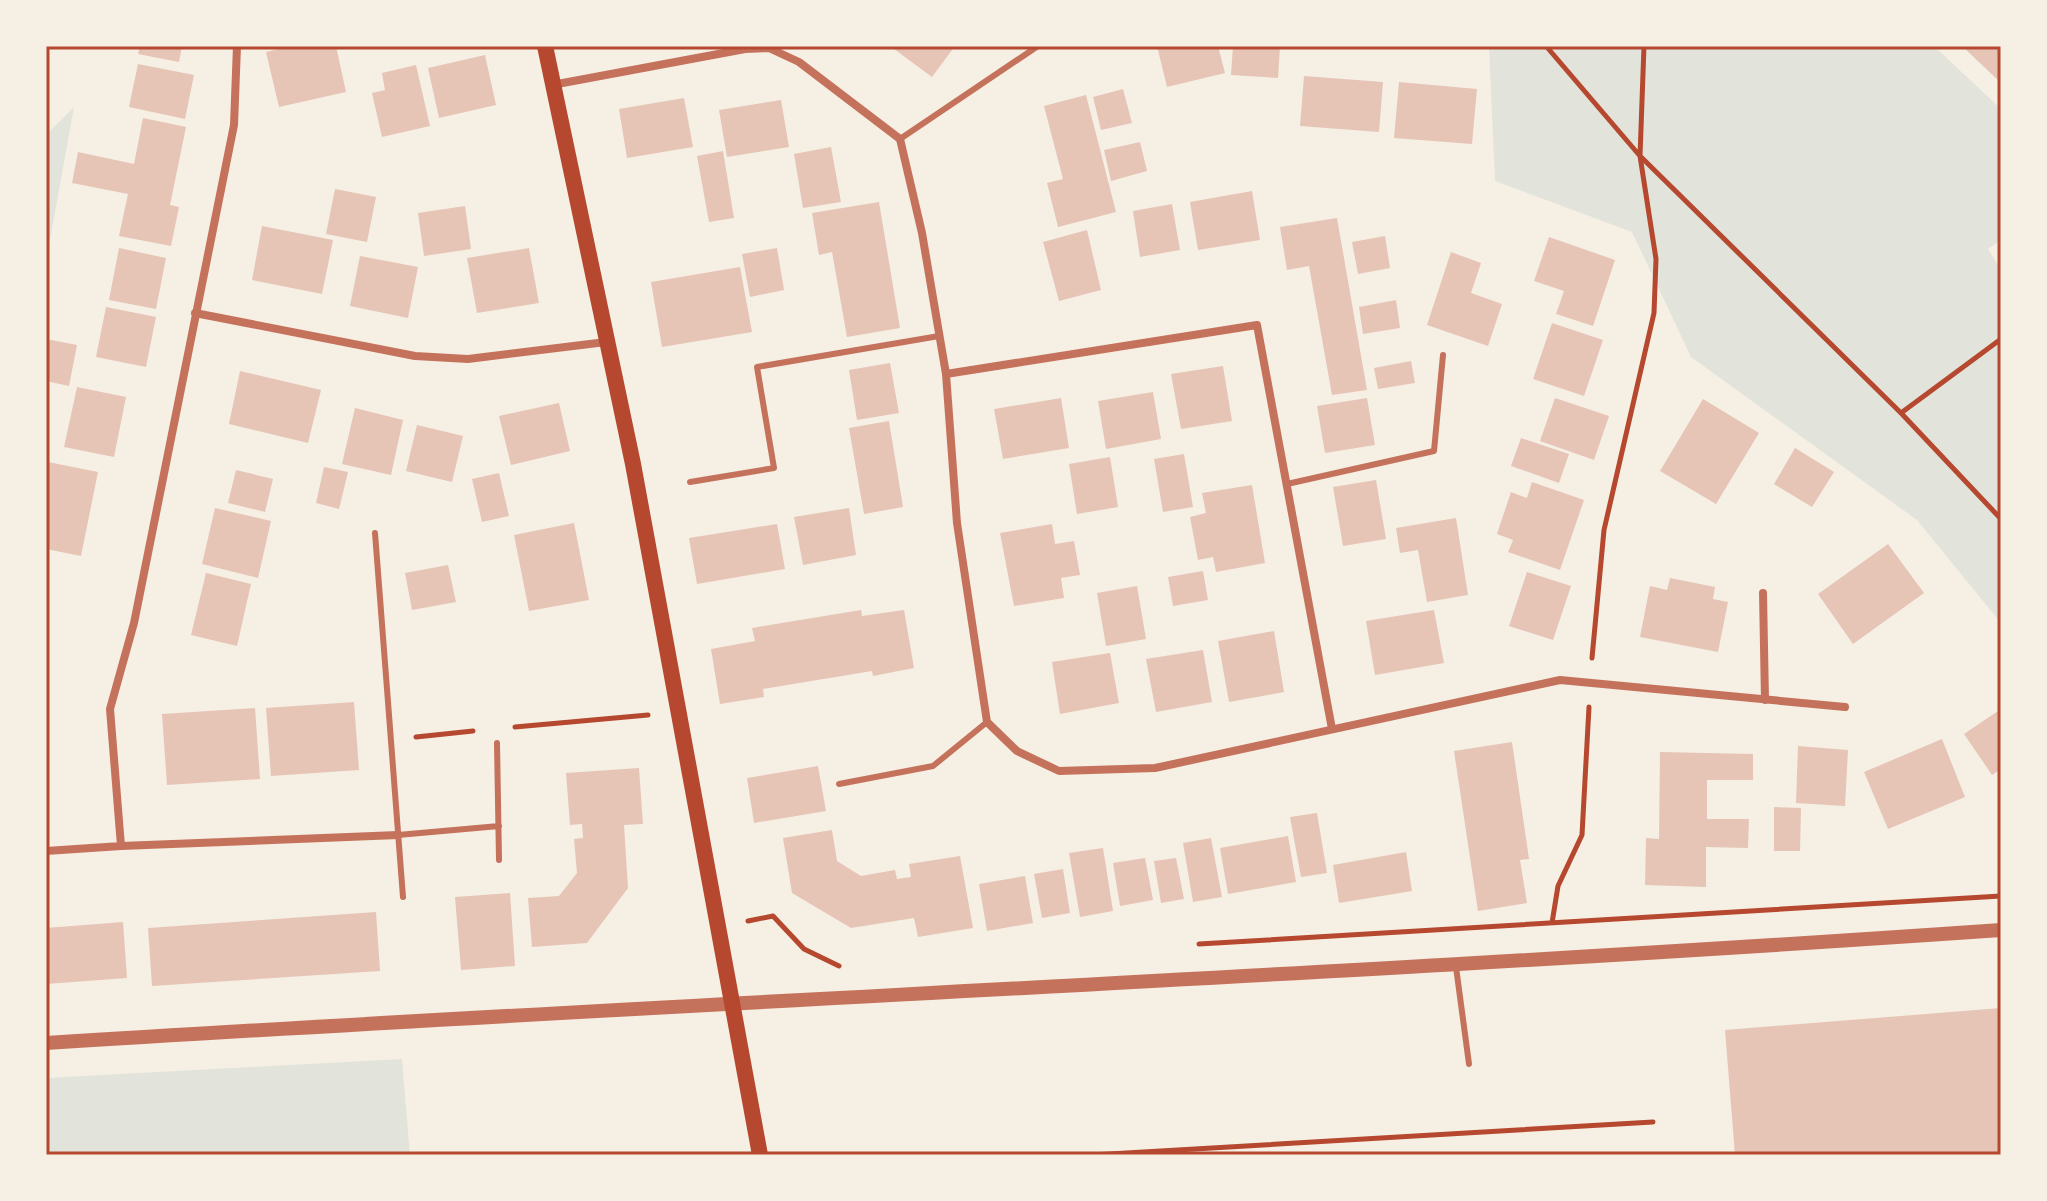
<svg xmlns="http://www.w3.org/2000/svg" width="2047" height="1201" font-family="'Titillium Web',sans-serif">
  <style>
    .green { fill: #e2e4dc }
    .building { fill: #e6c5b7 }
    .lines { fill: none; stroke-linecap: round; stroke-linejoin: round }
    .path { stroke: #b5482f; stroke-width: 5 }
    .service { stroke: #c5725c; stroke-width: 6 }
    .minor { stroke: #c5725c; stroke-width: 8 }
    .tertiary { stroke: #c5725c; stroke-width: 14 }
    .secondary { stroke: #b5482f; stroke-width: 16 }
    .neatline { fill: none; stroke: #b5482f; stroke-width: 3 }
  </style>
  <rect width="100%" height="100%" fill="#f6efe4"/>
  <!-- green -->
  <path class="green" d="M 1489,46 L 1934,46 L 2001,109 L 2001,240 L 1988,249 L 2001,270 L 2001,623 L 1917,520 L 1691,357 L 1632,232 L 1495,181 Z
    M 74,107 L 46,262 L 46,135 Z
    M 402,1059 L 410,1155 L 46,1155 L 46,1078 Z"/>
  <!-- building -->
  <path class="building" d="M 140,46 L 182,46 L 179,62 L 138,54 Z
    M 292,46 L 336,46 L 346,92 L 279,107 L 266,52 Z
    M 890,46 L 955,46 L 932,77 Z
    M 1157,46 L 1218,46 L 1225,73 L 1167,87 Z
    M 1233,46 L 1280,46 L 1278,78 L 1231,75 Z
    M 1962,46 L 2001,46 L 2001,83 Z
    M 485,55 L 496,105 L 439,118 L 428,68 Z
    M 138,64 L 194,75 L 185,119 L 129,107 Z
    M 416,65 L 430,126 L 382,137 L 372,93 L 385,90 L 382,73 Z
    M 1304,76 L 1383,82 L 1379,132 L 1300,126 Z
    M 1399,82 L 1477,89 L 1472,144 L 1394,138 Z
    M 1123,89 L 1132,123 L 1101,130 L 1093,97 Z
    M 1086,95 L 1116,212 L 1058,227 L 1047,183 L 1063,179 L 1044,106 Z
    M 684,98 L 693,147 L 627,158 L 619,109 Z
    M 781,100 L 789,147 L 727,157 L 719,110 Z
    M 143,118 L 186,127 L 170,205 L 179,207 L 171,246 L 119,236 L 128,194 L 72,183 L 78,152 L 134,164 Z
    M 1140,142 L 1147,171 L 1111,181 L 1104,150 Z
    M 831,147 L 841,202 L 803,208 L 794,154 Z
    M 723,151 L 734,218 L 709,222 L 697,156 Z
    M 335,189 L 376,197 L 367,242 L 326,234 Z
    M 1252,191 L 1260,240 L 1198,250 L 1190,202 Z
    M 879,202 L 900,328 L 847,337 L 832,252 L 819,255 L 812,213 Z
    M 1172,204 L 1180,250 L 1140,257 L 1133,211 Z
    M 465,206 L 471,249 L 424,256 L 418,213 Z
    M 1337,218 L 1367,390 L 1332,395 L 1309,266 L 1287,270 L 1280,227 Z
    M 262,226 L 333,240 L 322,294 L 252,280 Z
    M 1087,230 L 1101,290 L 1059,301 L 1043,242 Z
    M 1385,236 L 1390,268 L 1358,274 L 1352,242 Z
    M 1549,237 L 1615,260 L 1593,326 L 1556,314 L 1564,291 L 1534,281 Z
    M 119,248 L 166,258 L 156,309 L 109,300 Z
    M 529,248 L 539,303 L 477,313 L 467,258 Z
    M 777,248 L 784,290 L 750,297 L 742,254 Z
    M 1451,252 L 1481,263 L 1471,293 L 1502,304 L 1488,346 L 1427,325 Z
    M 360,256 L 418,267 L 408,318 L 350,306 Z
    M 740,267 L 752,332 L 662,347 L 651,282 Z
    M 1396,300 L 1400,328 L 1363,334 L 1359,307 Z
    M 106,307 L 156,317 L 146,367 L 96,357 Z
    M 1552,323 L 1603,340 L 1584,396 L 1533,379 Z
    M 46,339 L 77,345 L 69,386 L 46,381 Z
    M 1411,361 L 1415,383 L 1378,389 L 1374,368 Z
    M 890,363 L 899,413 L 857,420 L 849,370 Z
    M 1223,366 L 1232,421 L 1181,429 L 1171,374 Z
    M 240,371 L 321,390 L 308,443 L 229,424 Z
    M 77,387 L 126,397 L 114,457 L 64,447 Z
    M 1153,392 L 1161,439 L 1106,449 L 1098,401 Z
    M 1061,398 L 1069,448 L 1003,459 L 994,409 Z
    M 1367,398 L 1375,445 L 1325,453 L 1317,406 Z
    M 1555,398 L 1609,416 L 1594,460 L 1540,441 Z
    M 1703,399 L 1759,433 L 1716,504 L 1660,471 Z
    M 559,403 L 570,451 L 511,465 L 499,416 Z
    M 355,408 L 403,420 L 391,475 L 342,464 Z
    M 889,421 L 903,507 L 864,514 L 849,428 Z
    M 417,425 L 463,436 L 452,482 L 406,471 Z
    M 1521,438 L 1569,454 L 1559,483 L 1511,466 Z
    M 1795,448 L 1834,472 L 1812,507 L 1774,484 Z
    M 1184,454 L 1193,507 L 1163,512 L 1154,459 Z
    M 1110,457 L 1118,507 L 1077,514 L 1069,464 Z
    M 48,462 L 98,472 L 81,556 L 46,549 Z
    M 324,467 L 348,472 L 339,509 L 316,503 Z
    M 236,470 L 273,479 L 265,512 L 228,503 Z
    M 499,473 L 509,516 L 482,522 L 472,479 Z
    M 1376,480 L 1386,539 L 1343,546 L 1333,487 Z
    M 1532,482 L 1584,500 L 1560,570 L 1508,552 L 1513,540 L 1497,534 L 1511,492 L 1527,498 Z
    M 1252,485 L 1265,563 L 1216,572 L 1213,557 L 1198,560 L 1190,517 L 1206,513 L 1202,493 Z
    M 215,508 L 271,521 L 258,578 L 202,564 Z
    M 849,508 L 856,555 L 803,565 L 794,517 Z
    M 1456,518 L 1468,595 L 1427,602 L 1418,550 L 1400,553 L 1396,528 Z
    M 574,523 L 589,600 L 529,611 L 514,535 Z
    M 777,524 L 785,569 L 697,584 L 689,538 Z
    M 1052,524 L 1055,544 L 1074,541 L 1080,575 L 1061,578 L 1064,598 L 1014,606 L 1000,533 Z
    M 1888,544 L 1924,593 L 1853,644 L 1818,594 Z
    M 448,565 L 456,602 L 412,610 L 405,573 Z
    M 1203,571 L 1208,600 L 1173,606 L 1168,577 Z
    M 1527,572 L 1571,586 L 1553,640 L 1509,626 Z
    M 206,573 L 251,584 L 237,646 L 191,635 Z
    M 1670,578 L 1715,587 L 1713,599 L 1728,602 L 1718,652 L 1640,637 L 1650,586 L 1667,590 Z
    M 1137,586 L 1146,639 L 1106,646 L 1097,593 Z
    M 861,610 L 862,616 L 904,610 L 914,668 L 873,676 L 872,671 L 763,689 L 764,697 L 720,704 L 711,649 L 755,641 L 752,628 Z
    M 1434,610 L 1444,663 L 1375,675 L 1366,621 Z
    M 1274,631 L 1284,692 L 1229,702 L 1218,641 Z
    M 1203,650 L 1212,702 L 1156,712 L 1146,659 Z
    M 1110,653 L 1119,703 L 1060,714 L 1052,662 Z
    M 354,702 L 359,770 L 271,776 L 266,708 Z
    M 255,708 L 260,779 L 167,785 L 162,714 Z
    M 2001,709 L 2001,769 L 1992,775 L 1964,734 Z
    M 1942,739 L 1965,797 L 1888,829 L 1864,772 Z
    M 1512,742 L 1529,859 L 1520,860 L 1527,903 L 1478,911 L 1454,751 Z
    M 1798,746 L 1848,750 L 1845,806 L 1796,803 Z
    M 1660,752 L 1753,754 L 1753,780 L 1707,780 L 1707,819 L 1749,819 L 1748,848 L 1706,847 L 1706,887 L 1645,885 L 1646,838 L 1659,839 Z
    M 818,766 L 826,811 L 754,823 L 747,778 Z
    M 639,768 L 643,824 L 624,825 L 628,888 L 587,943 L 532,947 L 528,898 L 559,896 L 577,873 L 574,839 L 583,838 L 582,824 L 570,825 L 566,773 Z
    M 1774,807 L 1801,808 L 1800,851 L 1774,851 Z
    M 1317,813 L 1327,873 L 1301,877 L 1290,817 Z
    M 832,830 L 837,861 L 861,876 L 895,870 L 897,879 L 911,877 L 909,864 L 960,856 L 973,928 L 918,937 L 914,918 L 851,928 L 792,893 L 783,838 Z
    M 1288,836 L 1296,882 L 1228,894 L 1220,848 Z
    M 1211,838 L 1222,897 L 1193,902 L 1183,843 Z
    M 1103,848 L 1113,911 L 1080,917 L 1069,853 Z
    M 1406,852 L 1412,891 L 1339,903 L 1333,865 Z
    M 1145,858 L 1153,900 L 1120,906 L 1113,863 Z
    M 1176,858 L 1184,899 L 1161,903 L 1154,861 Z
    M 1063,869 L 1070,913 L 1042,918 L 1034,874 Z
    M 1025,876 L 1033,923 L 987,931 L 979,884 Z
    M 510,893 L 515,966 L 461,970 L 455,897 Z
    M 376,912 L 380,971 L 152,986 L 148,928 Z
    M 123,922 L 127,978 L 46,984 L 46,928 Z
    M 2001,1008 L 2001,1155 L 1735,1155 L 1725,1030 Z"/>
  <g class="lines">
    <!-- path -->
    <path class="path" d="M 1546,46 L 1640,156 L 1901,413 L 2001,519
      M 1901,413 L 2001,339
      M 1592,658 L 1604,530 L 1654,313 L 1656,259 L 1640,156 L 1644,46
      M 515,727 L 648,715
      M 416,737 L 473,731
      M 748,921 L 773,916 L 804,949 L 839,966
      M 1552,923 L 1558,886 L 1582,835 L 1589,707
      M 1199,944 L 2001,896
      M 1092,1155 L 1653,1122"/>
    <!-- service -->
    <path class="service" d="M 900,139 L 1038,46
      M 690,482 L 774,468 L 757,367 L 939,336
      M 1287,484 L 1434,451 L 1443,355
      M 375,533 L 403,897
      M 497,743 L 499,860
      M 839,784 L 933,766 L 987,722
      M 398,835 L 499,826
      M 1456,967 L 1469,1064"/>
    <!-- minor -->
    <path class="minor" d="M 237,46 L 234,125 L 134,623 L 110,709 L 121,846 L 398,835
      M 552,85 L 745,49 L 769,48 L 799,62 L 900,139 L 922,233 L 946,374 L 957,523 L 987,722 L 1017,751 L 1059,771 L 1155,768 L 1560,680 L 1845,707
      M 195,313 L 415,356 L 468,359 L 606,342
      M 946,374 L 1257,325 L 1332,729
      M 1763,593 L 1765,700
      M 46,851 L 121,846"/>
    <!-- tertiary -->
    <path class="tertiary" d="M 46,1043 C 698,1002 1350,975 2001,930"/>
    <!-- secondary -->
    <path class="secondary" d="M 545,46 L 633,464 L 760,1155"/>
  </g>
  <!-- border -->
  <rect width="2047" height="1201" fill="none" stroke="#f6efe4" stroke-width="96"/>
  <rect x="48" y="48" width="1951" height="1105" class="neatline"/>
</svg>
